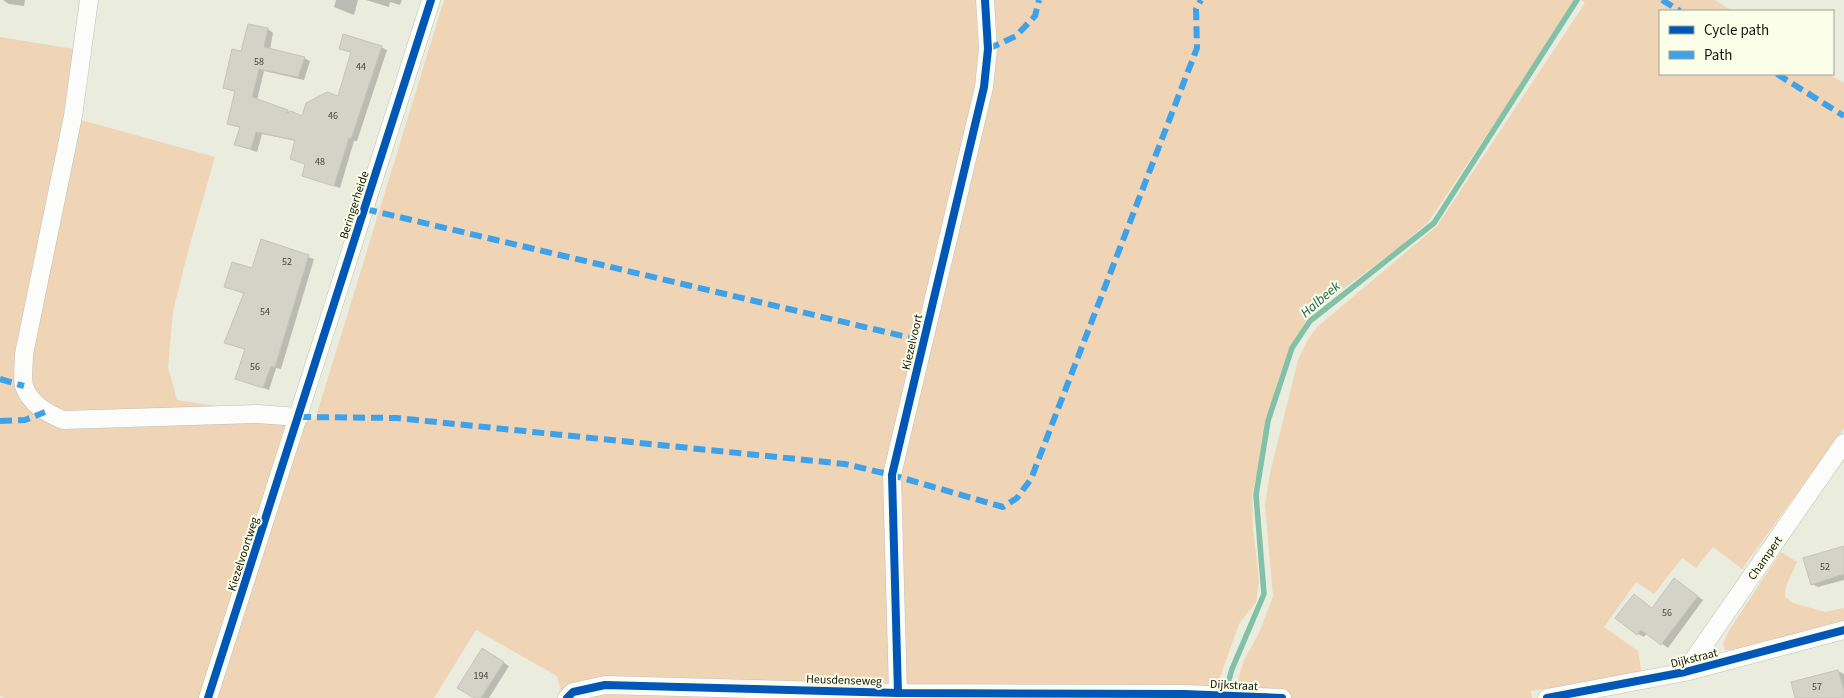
<svg xmlns="http://www.w3.org/2000/svg" width="1844" height="698" font-family="'Source Sans 3',sans-serif">
  <style>
    .green { fill: #f0d4b6 }
    .shadow { fill: #0003 }
    .lines { fill: none; stroke-linecap: round; stroke-linejoin: round }
    .stream { stroke: #82c1a8; stroke-width: 5.5 }
    .building { fill: #d4d3c8; stroke: #c6c4ba }
    .street-casing { stroke: #bfc1b6; stroke-width: 19 }
    .street { stroke: #fcfcfa; stroke-width: 18 }
    .quiet { stroke: #3da2e9; stroke-width: 6; stroke-dasharray: 12 6; stroke-linecap: butt }
    .cycleway-casing { stroke: #fbffe9; stroke-width: 11 }
    .cycleway { stroke: #0057b8; stroke-width: 8 }
    .labels { text-anchor: middle; stroke-width: 4; stroke-linejoin: round; paint-order: stroke }
    .number-label { font-size: 10px; fill: #45453c }
    .street-label { font-size: 12px; fill: #15160d; stroke: #fbffe9 }
    .water-label { font-size: 14px; font-style: italic; fill: #216550; stroke: #fbffe9 }
  </style>
  <rect width="100%" height="100%" fill="#eaecde"/>
  <!-- green -->
  <path class="green" d="M 444,0 L 1577,0 L 1429,221 L 1401,246 L 1327,301 L 1307,319 L 1290,349 L 1278,380 L 1252,495 L 1253,528 L 1259,581 L 1256,602 L 1239,624 L 1218,683 L 1236,686 L 1244,660 L 1259,633 L 1273,596 L 1265,505 L 1270,473 L 1298,360 L 1307,341 L 1317,327 L 1437,226 L 1585,3 L 1581,0 L 1715,0 L 1732,11 L 1660,11 L 1660,74 L 1829,74 L 1844,83 L 1844,428 L 1742,569 L 1713,547 L 1696,568 L 1682,558 L 1654,594 L 1636,582 L 1604,627 L 1638,651 L 1642,675 L 1531,691 L 1532,698 L 563,698 L 557,676 L 476,630 L 434,698 L 5,698 L 0,696 L 0,37 L 74,49 L 81,120 L 215,157 L 188,251 L 173,311 L 168,367 L 177,400 L 287,417 L 315,420 Z
    M 1781,552 L 1797,562 L 1786,586 L 1785,597 L 1793,603 L 1825,612 L 1844,608 L 1844,620 L 1736,650 L 1725,650 L 1723,643 L 1730,629 Z"/>
  <!-- shadow -->
  <path class="shadow" d="M 3,0 L 25,0 L 24,6 L 9,4 Z
    M 336,0 L 358,0 L 354,15 L 334,7 Z
    M 366,0 L 402,0 L 400,5 L 390,2 L 389,7 Z
    M 268,29 L 273,33 L 270,49 L 304,58 L 310,61 L 304,80 L 264,71 L 257,100 L 303,117 L 339,97 L 352,53 L 341,48 L 381,47 L 387,50 L 357,141 L 354,141 L 340,188 L 303,176 L 306,164 L 291,158 L 296,141 L 262,134 L 257,152 L 235,144 L 241,128 L 229,124 L 236,92 L 224,88 L 242,52 Z
    M 262,241 L 314,259 L 281,369 L 276,368 L 269,390 L 237,379 L 246,350 L 226,343 L 245,294 L 225,286 L 253,269 Z
    M 1844,547 L 1844,580 L 1818,587 L 1812,584 Z
    M 1680,583 L 1703,600 L 1668,648 L 1647,633 L 1644,637 L 1638,634 L 1617,618 L 1653,609 Z
    M 483,650 L 509,666 L 489,698 L 476,698 Z
    M 1838,671 L 1844,674 L 1844,698 L 1796,698 Z"/>
  <g class="lines">
    <!-- stream -->
    <path class="stream" d="M 1228,683 L 1232,669 L 1264,594 L 1256,495 L 1268,421 L 1292,348 L 1310,321 L 1434,223 L 1577,0"/>
  </g>
  <!-- building -->
  <path class="building" d="M 248,24 L 268,28 L 264,47 L 305,57 L 298,77 L 259,69 L 252,97 L 288,110 L 287,113 L 291,111 L 302,116 L 306,103 L 327,92 L 338,96 L 351,52 L 339,49 L 343,34 L 382,46 L 351,139 L 349,138 L 334,186 L 302,176 L 305,164 L 290,159 L 295,140 L 256,132 L 251,149 L 234,145 L 240,127 L 227,124 L 235,91 L 223,88 L 232,49 L 241,51 Z
    M 261,239 L 309,255 L 275,367 L 271,366 L 263,388 L 235,379 L 245,349 L 224,343 L 244,293 L 224,287 L 232,262 L 252,268 Z
    M 1844,546 L 1844,574 L 1811,585 L 1803,558 Z
    M 1674,578 L 1698,596 L 1661,645 L 1641,630 L 1637,635 L 1615,618 L 1634,594 L 1652,608 Z
    M 482,648 L 504,662 L 481,698 L 474,698 L 457,688 Z
    M 1838,670 L 1844,691 L 1844,698 L 1795,698 L 1791,682 Z"/>
  <g class="lines">
    <defs>
      <path id="street" d="M 89,0 L 73,116 L 24,354 C 24,364 22,377 24,386 C 30,404 47,413 63,420 L 257,414 L 299,417
        M 1685,672 L 1844,443
        M 898,693 L 892,475 L 984,87 L 988,49 L 985,0
        M 208,698 L 431,0
        M 567,698 L 573,692 L 605,685 L 898,693 L 1184,694 L 1282,698
        M 1547,698 L 1685,672 L 1844,630"/>
    </defs>
    <!-- street casing -->
    <use href="#street" class="street-casing"/>
    <!-- street -->
    <use href="#street" class="street"/>
    <!-- quiet -->
    <path class="quiet" d="M 1662,0 L 1680,11
      M 988,49 L 1016,36 L 1035,16 L 1039,0
      M 1777,74 L 1844,116
      M 365,209 L 924,341
      M 0,379 L 24,386
      M 299,417 L 397,418 L 845,464 L 892,475 L 1003,507 L 1017,498 L 1031,479 L 1197,48 L 1196,9 L 1201,0
      M 0,421 L 25,420 L 45,412"/>
    <defs>
      <path id="cycleway" d="M 898,693 L 892,475 L 984,87 L 988,49 L 985,0
        M 208,698 L 431,0
        M 567,698 L 573,692 L 605,685 L 898,693 L 1184,694 L 1282,698
        M 1547,698 L 1685,672 L 1844,630"/>
    </defs>
    <!-- cycleway casing -->
    <use href="#cycleway" class="cycleway-casing"/>
    <!-- cycleway -->
    <use href="#cycleway" class="cycleway"/>
  </g>
  <g class="labels">
    <!-- number labels -->
    <g class="number-label">
      <text x="259" y="65">58</text>
      <text x="361" y="70">44</text>
      <text x="333" y="119">46</text>
      <text x="320" y="165">48</text>
      <text x="287" y="265">52</text>
      <text x="265" y="315">54</text>
      <text x="255" y="370">56</text>
      <text x="1825" y="570">52</text>
      <text x="1667" y="616">56</text>
      <text x="481" y="679">194</text>
      <text x="1817" y="690">57</text>
    </g>
    <!-- street labels -->
    <g class="street-label">
      <text transform="translate(354 205) rotate(-72)" y="4">Beringerheide</text>
      <text transform="translate(912 342) rotate(-77)" y="4">Kiezelvoort</text>
      <text transform="translate(243 554) rotate(-72)" y="4">Kiezelvoortweg</text>
      <text transform="translate(1765 558) rotate(-55)" y="4">Champert</text>
      <text transform="translate(1694 658) rotate(-14)" y="4">Dijkstraat</text>
      <text transform="translate(844 680) rotate(2)" y="4">Heusdenseweg</text>
      <text transform="translate(1234 685) rotate(3)" y="4">Dijkstraat</text>
    </g>
    <!-- water labels -->
    <g class="water-label">
      <text transform="translate(1320 299) rotate(-41)" y="5">Halbeek</text>
    </g>
  </g>
  <!-- legend -->
  <rect x="1659" y="10" width="175" height="65" fill="#fbffe9" stroke="#9fa291"/>
  <rect x="1669" y="26" width="25" height="8" fill="#0057b8" stroke="#9fa291"/>
  <text x="1704" y="35" font-size="15" fill="#15160d">Cycle path</text>
  <rect x="1669" y="51" width="25" height="8" fill="#3da2e9" stroke="#9fa291"/>
  <text x="1704" y="60" font-size="15" fill="#15160d">Path</text>
</svg>
